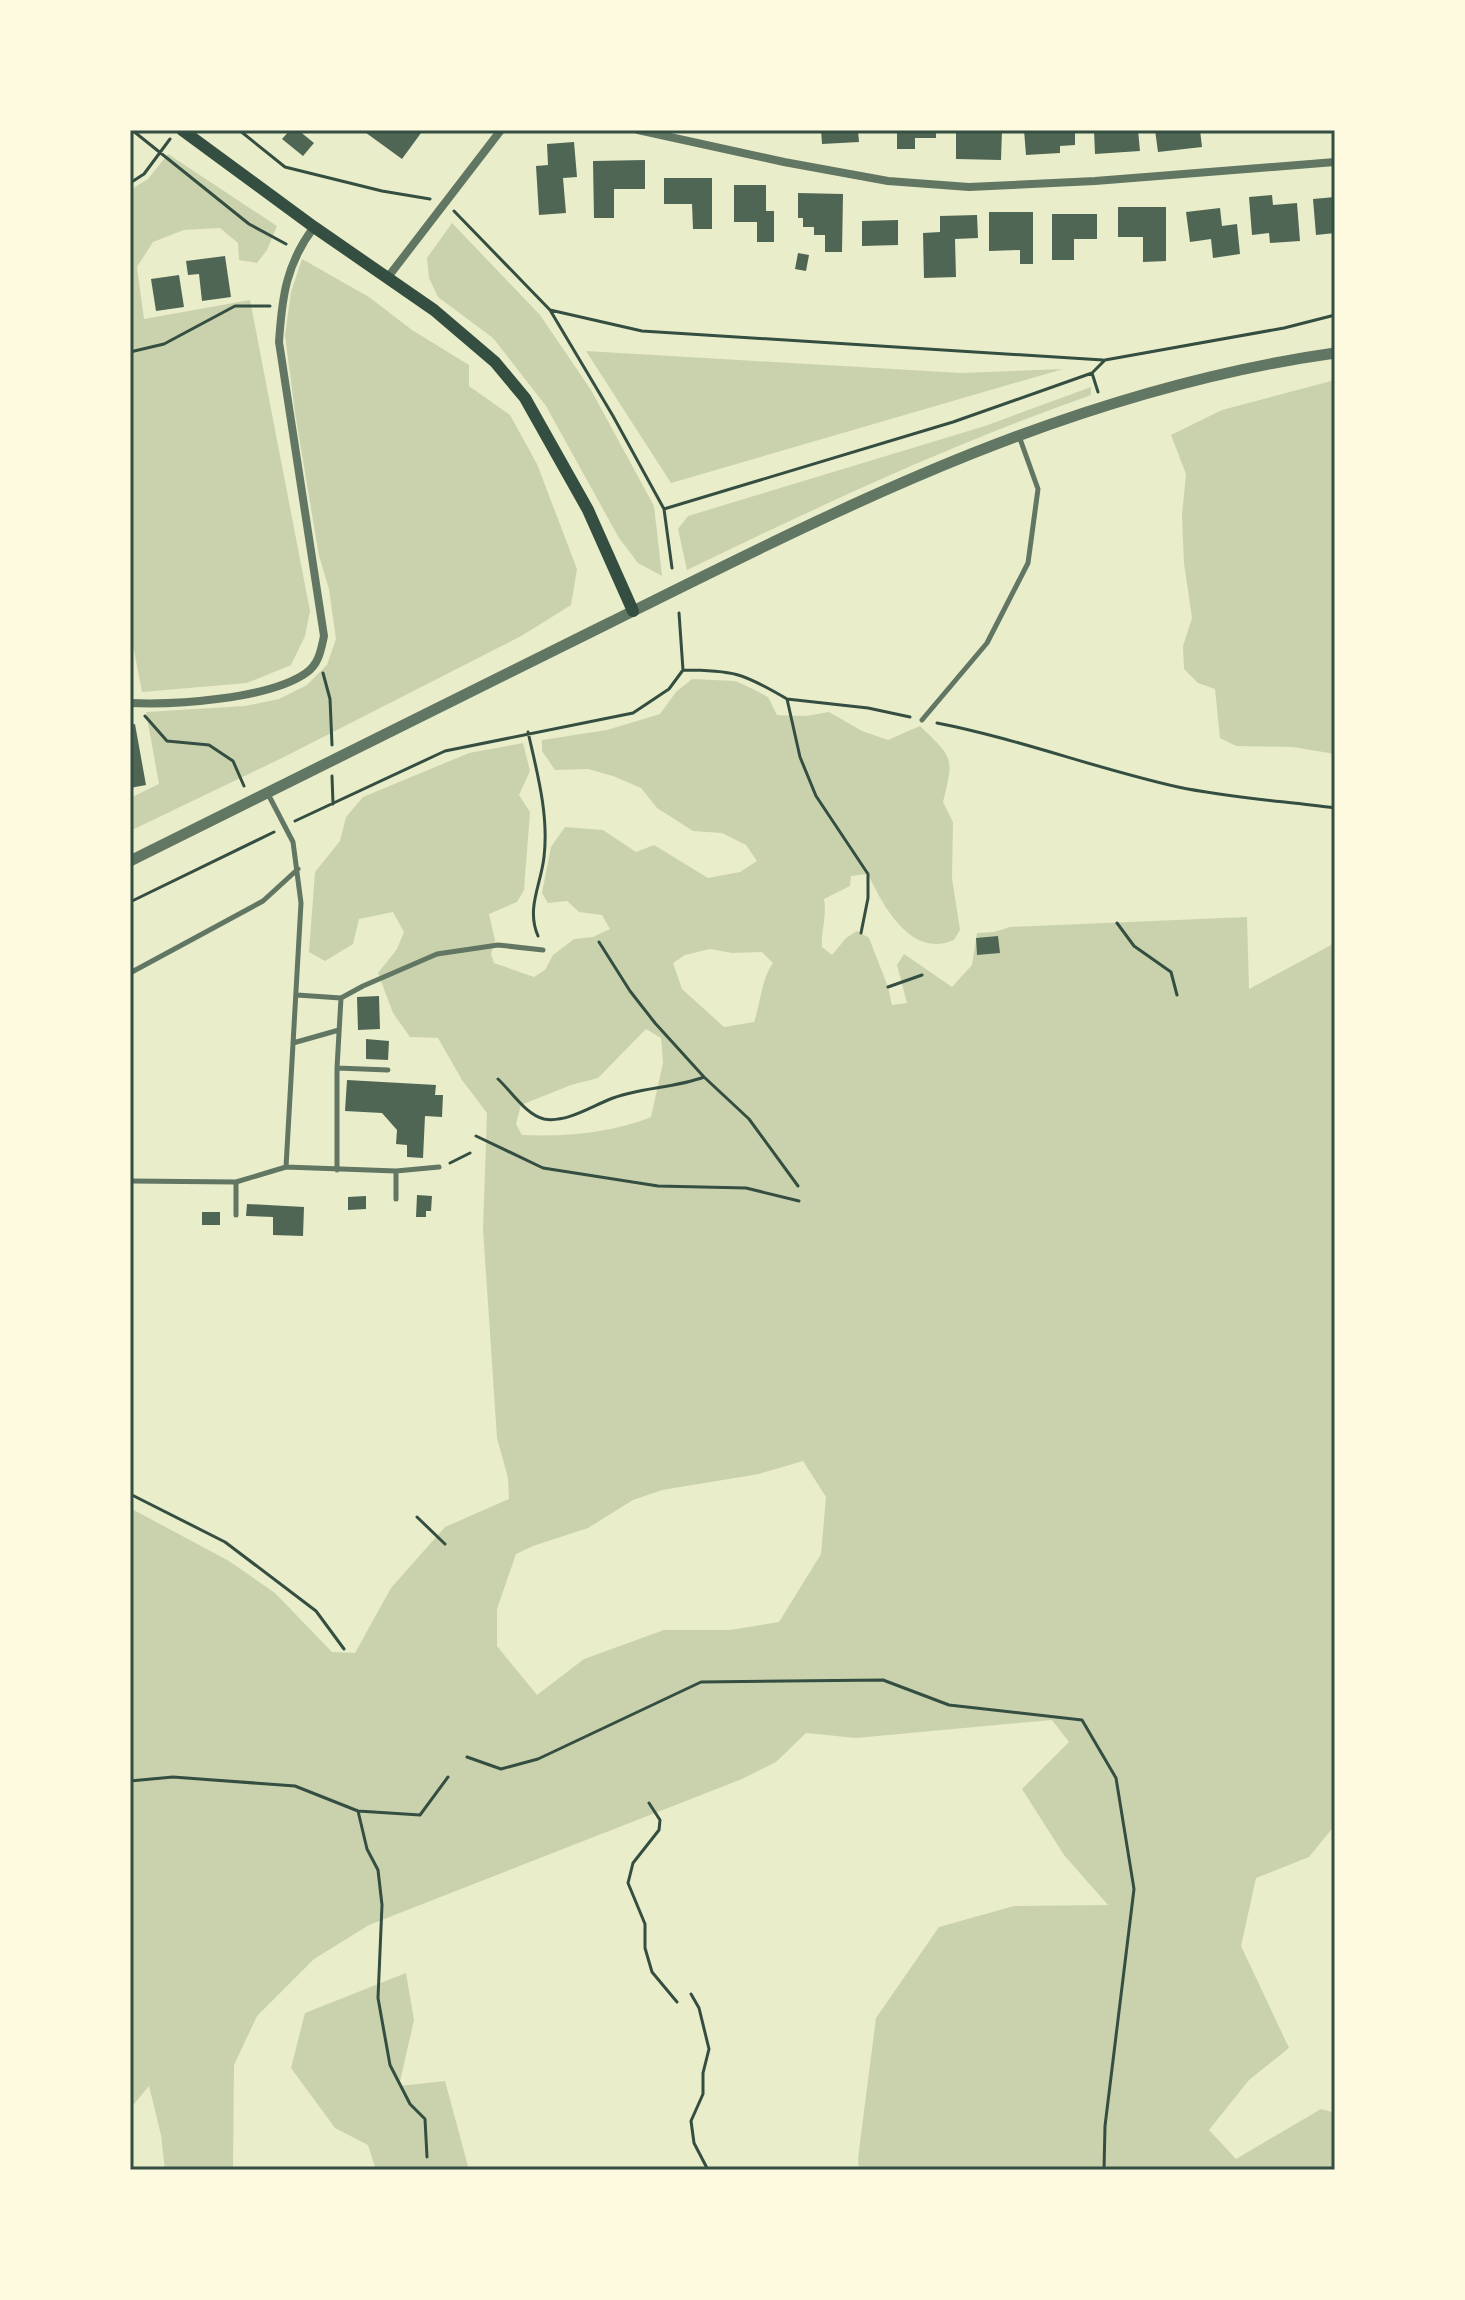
<svg xmlns="http://www.w3.org/2000/svg" width="1465" height="2300" font-family="'Sofia Sans Condensed',sans-serif">
  <style>
    .green { fill: #cad2ad; fill-rule: evenodd }
    .building { fill: #4f6655 }
    .lines { fill: none; stroke-linecap: round; stroke-linejoin: round }
    .path { stroke: #344e41; stroke-width: 3 }
    .service { stroke: #617663; stroke-width: 5 }
    .minor { stroke: #617663; stroke-width: 8 }
    .tertiary { stroke: #617663; stroke-width: 11 }
    .secondary { stroke: #344e41; stroke-width: 12 }
    .neatline { fill: none; stroke: #344e41; stroke-width: 3 }
  </style>
  <rect width="100%" height="100%" fill="#e9edc9"/>
  <!-- green -->
  <path class="green" d="M 168,154 L 277,226 L 267,250 L 257,263 L 239,260 L 238,243 L 220,228 L 184,230 L 153,242 L 137,267 L 144,319 L 250,300 L 310,611 L 305,636 L 291,665 L 247,683 L 142,692 L 130,630 L 130,190 L 148,179 Z
    M 452,223 L 540,315 L 591,390 L 654,506 L 662,576 L 638,563 L 619,538 L 546,406 L 493,338 L 438,297 L 429,278 L 427,258 Z
    M 302,259 L 369,297 L 412,330 L 469,365 L 469,386 L 510,415 L 537,464 L 577,569 L 571,605 L 523,635 L 282,758 L 130,831 L 130,798 L 159,784 L 146,712 L 245,706 L 279,699 L 307,685 L 327,665 L 336,639 L 329,589 L 319,556 L 295,413 L 285,335 L 291,292 Z
    M 586,351 L 961,373 L 1063,369 L 671,483 Z
    M 1335,380 L 1335,754 L 1293,747 L 1236,746 L 1220,738 L 1215,689 L 1198,683 L 1184,669 L 1183,646 L 1192,618 L 1184,563 L 1182,515 L 1186,474 L 1171,435 L 1222,410 Z
    M 1091,387 L 1091,395 C 952,444 819,506 687,570 L 678,529 L 688,516 L 985,426 Z
    M 692,679 L 735,681 L 753,689 L 768,697 L 777,715 L 806,716 L 829,712 L 862,731 L 888,740 L 920,726 C 954,759 954,757 943,802 L 953,822 L 952,878 L 960,930 L 954,940 C 911,959 883,906 868,874 L 851,876 L 850,886 L 824,899 C 827,917 821,930 822,947 L 832,955 L 846,938 L 857,931 L 869,938 L 888,987 L 892,1005 L 907,1003 L 897,965 L 904,954 L 952,987 L 972,965 L 977,933 L 994,932 L 1010,927 L 1247,917 L 1249,989 L 1335,943 L 1335,1825 L 1309,1857 L 1256,1878 L 1241,1946 L 1289,2048 L 1249,2080 L 1209,2130 L 1236,2159 L 1321,2109 L 1335,2113 L 1335,2170 L 859,2170 L 858,2158 L 876,2018 L 939,1927 L 1014,1906 L 1108,1905 L 1064,1855 L 1022,1789 L 1069,1742 L 1052,1720 L 856,1738 L 806,1733 L 776,1762 L 742,1779 L 369,1925 L 314,1959 L 257,2016 L 234,2065 L 233,2170 L 165,2170 L 161,2135 L 149,2086 L 130,2109 L 130,1508 L 229,1561 L 275,1593 L 332,1652 L 355,1653 L 391,1588 L 445,1527 L 509,1499 L 508,1478 L 497,1438 L 483,1229 L 487,1113 L 462,1080 L 438,1038 L 410,1037 L 393,1013 L 378,973 L 397,949 L 404,932 L 393,912 L 359,919 L 353,944 L 325,961 L 309,952 L 315,872 L 340,841 L 346,817 L 363,797 L 469,753 L 523,743 L 530,771 L 519,795 L 530,812 L 524,890 L 517,902 L 489,914 L 495,940 L 491,954 L 494,963 L 534,977 L 545,970 L 553,955 L 574,939 L 593,937 L 610,929 L 602,915 L 579,912 L 567,901 L 548,903 L 542,893 L 551,847 L 565,827 L 603,830 L 636,852 L 654,845 L 708,878 L 740,872 L 757,861 L 746,845 L 722,833 L 693,831 L 657,808 L 641,788 L 613,776 L 588,769 L 555,770 L 542,751 L 542,740 L 607,730 L 660,714 L 676,692 ZM 710,949 L 732,953 L 762,952 L 773,963 C 761,980 761,1002 754,1022 L 724,1027 L 682,989 L 673,963 L 685,955 ZM 646,1029 L 661,1038 L 663,1063 L 651,1117 C 612,1133 565,1137 522,1135 L 516,1124 L 521,1105 L 571,1085 L 598,1078 ZM 803,1461 L 826,1497 L 821,1554 L 779,1622 L 730,1630 L 664,1630 L 584,1659 L 537,1695 L 497,1646 L 497,1609 L 516,1554 L 533,1546 L 588,1528 L 633,1500 L 662,1490 L 759,1474 Z
    M 406,1973 L 414,2020 L 399,2086 L 445,2081 L 469,2170 L 376,2170 L 368,2145 L 335,2128 L 291,2068 L 305,2013 Z"/>
  <!-- building -->
  <path class="building" d="M 290,130 L 298,130 L 314,143 L 303,156 L 282,139 Z
    M 362,130 L 417,130 L 421,133 L 402,159 Z
    M 821,130 L 858,130 L 859,142 L 822,144 Z
    M 897,130 L 936,130 L 936,138 L 915,138 L 915,149 L 897,149 Z
    M 956,130 L 1002,130 L 1001,160 L 956,159 Z
    M 1024,130 L 1075,130 L 1075,145 L 1060,146 L 1060,153 L 1026,155 Z
    M 1094,130 L 1138,130 L 1140,151 L 1095,154 Z
    M 1155,130 L 1200,130 L 1202,147 L 1158,152 Z
    M 574,142 L 577,177 L 563,178 L 566,213 L 539,215 L 536,166 L 548,165 L 547,144 Z
    M 645,160 L 645,189 L 614,189 L 614,218 L 594,218 L 593,161 Z
    M 664,178 L 712,178 L 712,229 L 693,229 L 692,204 L 664,204 Z
    M 734,185 L 766,185 L 766,211 L 774,211 L 774,242 L 757,242 L 757,222 L 734,222 Z
    M 798,193 L 843,194 L 842,252 L 825,252 L 825,235 L 814,235 L 814,227 L 803,227 L 803,218 L 798,218 Z
    M 1272,195 L 1273,205 L 1297,203 L 1300,241 L 1270,243 L 1269,233 L 1252,235 L 1249,197 Z
    M 1335,197 L 1335,233 L 1316,235 L 1313,199 Z
    M 1118,207 L 1166,207 L 1166,261 L 1143,262 L 1143,237 L 1118,237 Z
    M 1220,208 L 1222,226 L 1237,224 L 1240,254 L 1213,258 L 1211,239 L 1190,242 L 1186,212 Z
    M 989,212 L 1033,212 L 1033,264 L 1020,264 L 1020,250 L 989,251 Z
    M 1052,214 L 1097,214 L 1097,239 L 1074,239 L 1074,260 L 1052,260 Z
    M 977,215 L 978,238 L 955,239 L 956,277 L 924,278 L 923,233 L 940,232 L 940,216 Z
    M 898,220 L 898,245 L 862,246 L 862,221 Z
    M 798,253 L 809,255 L 806,271 L 795,269 Z
    M 225,256 L 231,297 L 202,301 L 199,274 L 188,275 L 186,261 Z
    M 179,275 L 184,307 L 156,311 L 151,279 Z
    M 135,724 L 146,785 L 130,788 L 130,725 Z
    M 998,936 L 1000,953 L 977,955 L 976,938 Z
    M 379,996 L 380,1029 L 358,1030 L 357,997 Z
    M 366,1039 L 389,1041 L 388,1060 L 366,1059 Z
    M 347,1080 L 436,1085 L 435,1095 L 443,1095 L 442,1117 L 425,1116 L 423,1158 L 407,1157 L 407,1145 L 396,1144 L 397,1130 L 382,1113 L 345,1111 Z
    M 417,1195 L 432,1196 L 431,1211 L 426,1211 L 426,1217 L 416,1217 Z
    M 366,1196 L 366,1209 L 348,1210 L 348,1197 Z
    M 247,1204 L 304,1207 L 303,1236 L 273,1235 L 273,1217 L 246,1216 Z
    M 202,1212 L 220,1212 L 220,1225 L 202,1225 Z"/>
  <g class="lines">
    <!-- path -->
    <path class="path" d="M 132,130 L 249,224 L 286,244
      M 239,130 L 285,167 L 382,191 L 430,199
      M 130,183 L 144,174 L 170,139
      M 454,211 L 550,310 L 613,416 L 664,509
      M 550,310 L 642,331 L 1103,360
      M 130,352 L 164,344 L 235,306 L 270,306
      M 1092,373 L 1098,392
      M 672,568 L 664,509 L 953,422 L 1092,373 L 1105,360 L 1284,328 L 1335,315
      M 683,670 C 733,670 743,673 787,699
      M 323,673 L 330,699 L 332,745
      M 145,716 L 167,741 L 209,745 L 233,761 L 244,786
      M 937,723 C 1019,739 1097,769 1178,787 C 1230,798 1283,801 1335,808
      M 528,732 C 537,772 549,815 544,857 C 541,885 526,908 538,936
      M 332,776 L 333,804
      M 295,821 L 445,751 L 633,713 L 669,689 L 683,670 L 679,613
      M 130,902 L 274,832
      M 1117,923 L 1134,946 L 1171,972 L 1177,995
      M 861,933 L 868,898 L 868,874 L 816,796 L 800,757 L 787,699 L 868,708 L 910,717
      M 599,942 L 630,991 L 655,1023 L 704,1077 L 749,1119 L 798,1186
      M 888,987 L 922,975
      M 498,1079 C 511,1091 526,1115 544,1119 C 565,1123 589,1108 608,1100 C 639,1087 672,1089 704,1077
      M 476,1136 L 543,1168 L 658,1186 L 746,1188 L 799,1201
      M 450,1163 L 470,1153
      M 130,1494 L 225,1542 L 316,1611 L 344,1649
      M 417,1517 L 445,1544
      M 467,1757 L 501,1769 L 538,1759 L 701,1682 L 883,1680 L 949,1705 L 1082,1720 L 1116,1778 L 1134,1889 L 1105,2126 L 1104,2170
      M 130,1781 L 173,1777 L 295,1786 L 358,1811 L 420,1815 L 448,1777
      M 649,1803 L 660,1820 L 659,1830 L 633,1863 L 628,1883 L 645,1924 L 645,1948 L 652,1972 L 677,2002
      M 358,1811 L 367,1849 L 378,1870 L 382,1905 L 378,1998 L 390,2065 L 410,2104 L 425,2119 L 427,2157
      M 691,1994 L 699,2008 L 709,2049 L 703,2073 L 703,2094 L 691,2121 L 694,2143 L 708,2170"/>
    <!-- service -->
    <path class="service" d="M 922,720 L 987,643 L 1028,563 L 1038,489 L 1019,436
      M 268,794 L 293,842 L 301,903 L 286,1167
      M 130,973 L 263,901 L 298,869
      M 297,995 L 341,998 L 363,986 L 437,954 L 498,945 L 543,950
      M 293,1043 L 339,1030
      M 337,1068 L 388,1070
      M 337,1170 L 337,1068 L 341,998
      M 130,1181 L 236,1182 L 286,1167 L 396,1171 L 439,1167
      M 396,1199 L 396,1171
      M 236,1215 L 236,1182"/>
    <!-- minor -->
    <path class="minor" d="M 638,130 L 784,162 L 888,181 L 969,187 L 1095,181 L 1335,162
      M 388,277 L 501,130
      M 130,703 C 175,705 269,699 306,673 C 319,664 321,650 324,636 L 279,342 C 282,297 286,264 314,227"/>
    <!-- tertiary -->
    <path class="tertiary" d="M 130,861 C 289,781 449,703 609,623 C 844,506 1071,390 1335,353"/>
    <!-- secondary -->
    <path class="secondary" d="M 182,130 L 314,227 L 434,310 L 495,362 L 525,398 L 588,510 L 633,611"/>
  </g>
  <!-- border -->
  <rect width="1465" height="2300" fill="none" stroke="#fefae0" stroke-width="264"/>
  <rect x="132" y="132" width="1201" height="2036" class="neatline"/>
</svg>
